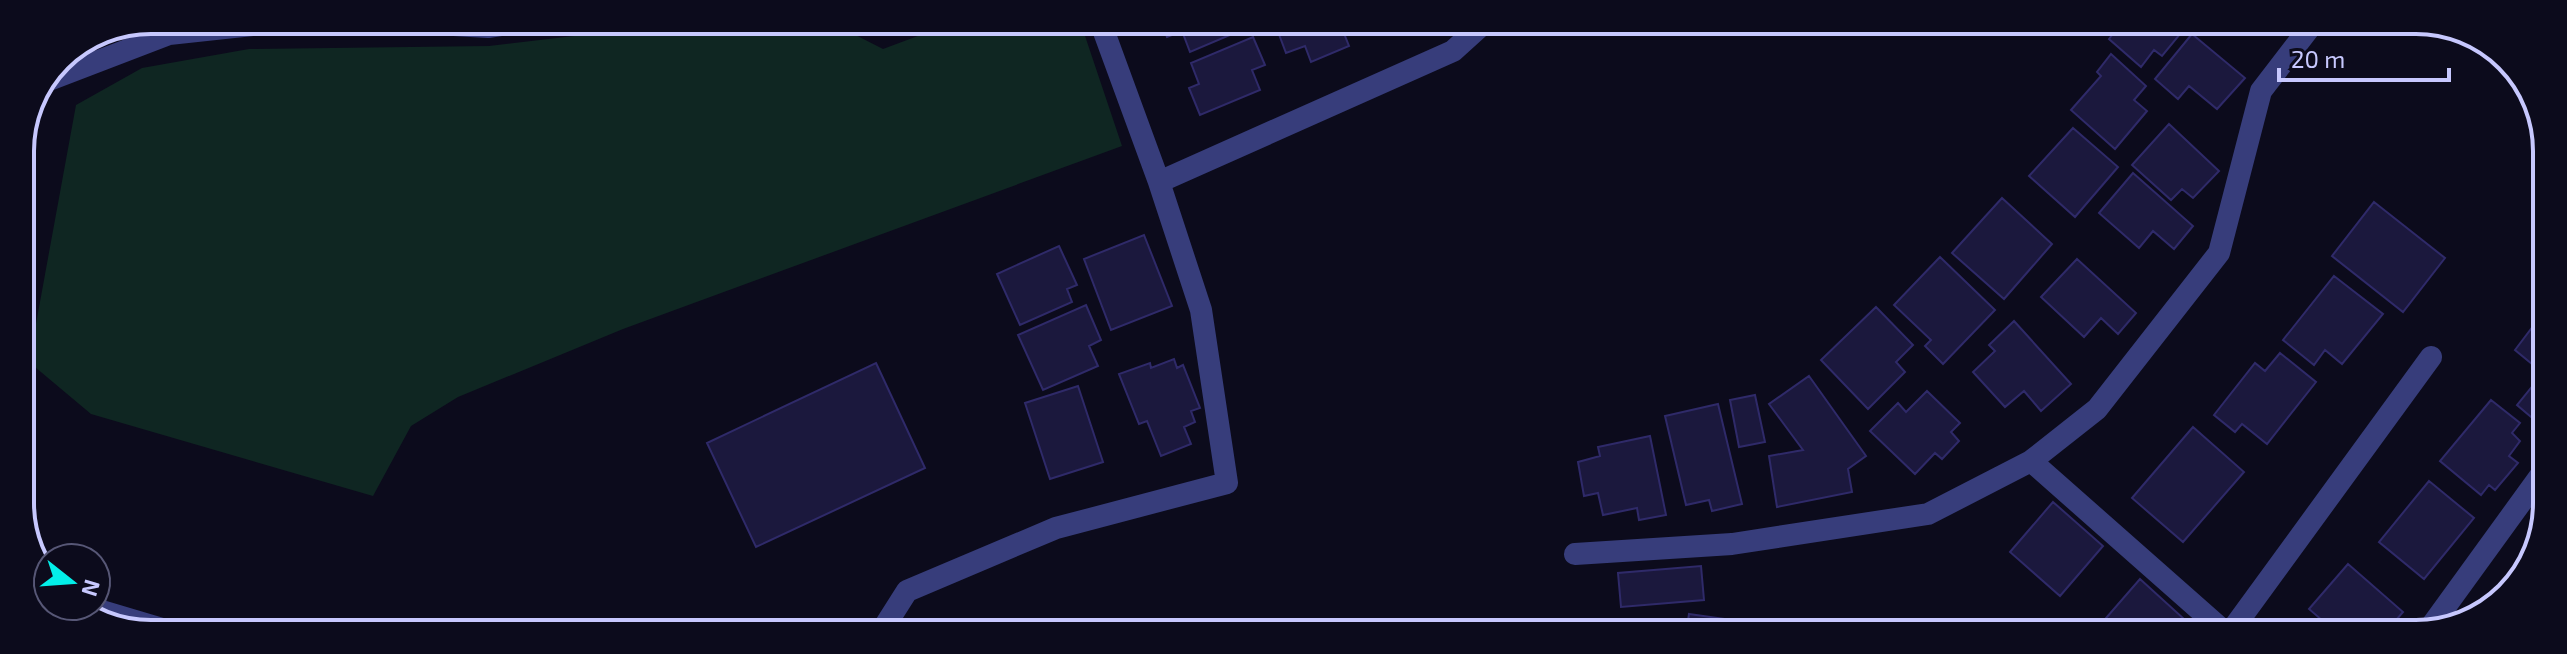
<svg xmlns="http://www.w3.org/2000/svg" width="2567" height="654" font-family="'Exo 2',sans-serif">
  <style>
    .green { fill: #0f2622 }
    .building { fill: #1b183d; stroke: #2f2a69; stroke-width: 2 }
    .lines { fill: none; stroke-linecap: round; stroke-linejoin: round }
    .service { stroke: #373d7b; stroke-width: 22 }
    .minor { stroke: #373d7b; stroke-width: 22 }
    .rim { fill: none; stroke: #c7c8fe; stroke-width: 4 }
  </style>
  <rect width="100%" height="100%" fill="#0c0b1c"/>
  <!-- green -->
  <path class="green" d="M 701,21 L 828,21 L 883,49 L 958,21 L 1080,21 L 1122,146 L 623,329 L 458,397 L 411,426 L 373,496 L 91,414 L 29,362 L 76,105 L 142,68 L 249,49 L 489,46 Z"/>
  <!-- building -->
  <path class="building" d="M 1161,21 L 1229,21 L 1225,23 L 1230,35 L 1190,52 L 1182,31 L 1167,37 Z
    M 1274,21 L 1339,21 L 1349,46 L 1311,62 L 1305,46 L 1286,53 Z
    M 2122,22 L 2190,22 L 2162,56 L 2154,50 L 2141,67 L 2109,39 Z
    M 2192,34 L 2245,78 L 2217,109 L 2189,86 L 2178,99 L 2155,79 Z
    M 1253,37 L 1265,65 L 1252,70 L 1260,90 L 1200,115 L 1189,88 L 1199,84 L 1191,63 Z
    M 2111,54 L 2146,86 L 2134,100 L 2147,111 L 2115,149 L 2071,110 L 2101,76 L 2097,72 Z
    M 2169,124 L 2219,171 L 2193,198 L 2182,189 L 2171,200 L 2132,165 Z
    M 2073,128 L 2118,167 L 2075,217 L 2029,176 Z
    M 2133,173 L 2193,226 L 2174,249 L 2153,231 L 2139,248 L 2099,213 Z
    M 2002,198 L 2052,244 L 2004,299 L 1952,253 Z
    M 2374,202 L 2445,258 L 2403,312 L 2332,256 Z
    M 1144,235 L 1172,306 L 1111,330 L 1084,259 Z
    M 1059,246 L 1077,285 L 1067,289 L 1072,302 L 1020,325 L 997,274 Z
    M 1940,257 L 1995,310 L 1943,364 L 1925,346 L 1931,340 L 1894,305 Z
    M 2077,259 L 2136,313 L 2118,334 L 2101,318 L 2084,337 L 2041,297 Z
    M 2334,276 L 2383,314 L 2342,364 L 2325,350 L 2314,365 L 2283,340 Z
    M 1086,305 L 1101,340 L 1089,346 L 1098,366 L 1043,390 L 1018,335 Z
    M 1876,307 L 1913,345 L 1896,362 L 1905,372 L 1868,409 L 1821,360 Z
    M 2014,321 L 2071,384 L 2041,411 L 2024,391 L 2005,407 L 1973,372 L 1995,351 L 1989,345 Z
    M 2534,325 L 2544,333 L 2544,428 L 2517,405 L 2543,373 L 2515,350 Z
    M 2280,353 L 2316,382 L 2267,444 L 2242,424 L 2235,432 L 2214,415 L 2255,363 L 2265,371 Z
    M 1174,359 L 1177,368 L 1183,365 L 1200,408 L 1191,411 L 1195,422 L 1184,427 L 1191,444 L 1161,456 L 1147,421 L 1139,424 L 1119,374 L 1150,363 L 1151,368 Z
    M 876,363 L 925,468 L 756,547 L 707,443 Z
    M 1809,376 L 1866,456 L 1848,469 L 1852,492 L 1777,507 L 1769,456 L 1803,450 L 1769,404 Z
    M 1078,386 L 1103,462 L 1050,479 L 1025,403 Z
    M 1927,391 L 1960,423 L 1951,432 L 1959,441 L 1942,459 L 1935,453 L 1915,474 L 1870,431 L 1898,403 L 1906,412 Z
    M 1755,395 L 1765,442 L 1739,447 L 1730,400 Z
    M 2491,400 L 2520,423 L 2512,433 L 2520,441 L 2509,456 L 2518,463 L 2495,490 L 2489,485 L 2481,495 L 2440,461 Z
    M 1718,404 L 1742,504 L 1712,511 L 1709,500 L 1686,505 L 1665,416 Z
    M 2193,427 L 2244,472 L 2183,542 L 2132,498 Z
    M 1650,436 L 1666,515 L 1639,520 L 1637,508 L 1603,515 L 1598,493 L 1584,496 L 1578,462 L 1600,456 L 1598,447 Z
    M 2429,481 L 2474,518 L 2424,579 L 2379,542 Z
    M 2053,502 L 2103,546 L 2060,596 L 2010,552 Z
    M 2348,564 L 2403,612 L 2384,634 L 2324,634 L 2330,627 L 2309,609 Z
    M 1701,566 L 1704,600 L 1621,607 L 1618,573 Z
    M 2140,579 L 2184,619 L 2171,633 L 2093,633 Z
    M 1689,614 L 1761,624 L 1760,633 L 1686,633 Z"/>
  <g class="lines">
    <!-- service -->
    <path class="service" d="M 2427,632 L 2543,472
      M 2229,634 L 2431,357"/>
    <!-- minor -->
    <path class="minor" d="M 368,20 L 488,27 L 535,20
      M 49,80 L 169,34 L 300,20
      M 1159,182 L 1453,51 L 1485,22
      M 2031,461 L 2227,634
      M 1575,554 L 1732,544 L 1928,514 L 2031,461 L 2097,409 L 2219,253 L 2261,91 L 2314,22
      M 85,606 L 169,631
      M 881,632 L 907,591 L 1056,528 L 1227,483 L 1201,310 L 1159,182 L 1100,21"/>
  </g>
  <!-- crop -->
  <path d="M0 0H2567V654H0ZM151 34H2416A117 117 0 0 1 2533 151V503A117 117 0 0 1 2416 620H151A117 117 0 0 1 34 503V151A117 117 0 0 1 151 34Z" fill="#0c0b1c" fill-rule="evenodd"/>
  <path class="rim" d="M151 34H2416A117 117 0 0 1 2533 151V503A117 117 0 0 1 2416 620H151A117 117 0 0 1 34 503V151A117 117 0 0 1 151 34Z"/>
  <!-- north arrow -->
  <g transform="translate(72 582) rotate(107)"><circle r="38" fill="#0c0b1c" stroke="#575776" stroke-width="2"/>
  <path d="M0-6L14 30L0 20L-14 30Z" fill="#03efe9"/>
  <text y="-12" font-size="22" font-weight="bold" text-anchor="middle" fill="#c7c8fe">N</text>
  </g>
  <!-- scale -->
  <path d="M2279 68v12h170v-12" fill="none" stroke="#c7c8fe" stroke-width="4"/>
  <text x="2291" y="68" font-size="24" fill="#c7c8fe" stroke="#0c0b1c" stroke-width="6" paint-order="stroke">20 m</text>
</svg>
